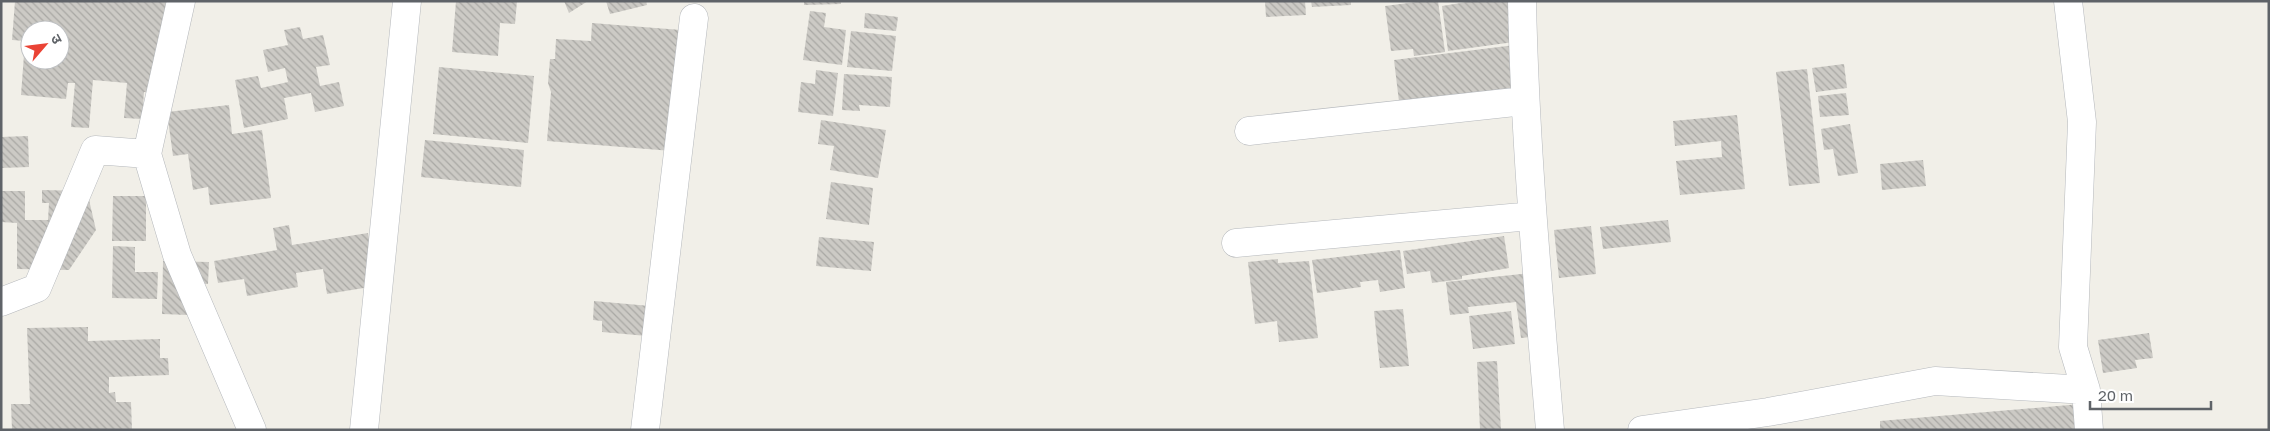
<svg xmlns="http://www.w3.org/2000/svg" width="2270" height="431" font-family="'Golos Text','Noto Sans Devanagari',sans-serif">
  <style>
    .building { fill: url(#building-back-hatch); fill-rule: evenodd }
    .lines { fill: none; stroke-linecap: round; stroke-linejoin: round }
    .street-casing { stroke: #b5b8bc; stroke-width: 29 }
    .street { stroke: #fff; stroke-width: 28 }
  </style>
  <defs>
    <pattern id="building-back-hatch" width="6" height="6" patternUnits="userSpaceOnUse" patternTransform="scale(1.25)"><rect width="6" height="6" fill="#cccac5"/><path d="M-1 5l2 2M0 0l6 6M5-1l2 2" fill="none" stroke="#a9a8a4"/></pattern>
  </defs>
  <rect width="100%" height="100%" fill="#f1efe8"/>
  <!-- building -->
  <path class="building" d="M 15,1 L 168,1 L 160,94 L 144,92 L 142,119 L 124,118 L 127,83 L 93,80 L 89,128 L 71,127 L 75,83 L 68,83 L 66,99 L 21,95 L 25,41 L 12,40 ZM 30,30 L 60,30 L 60,60 L 30,60 Z
    M 456,1 L 517,1 L 515,24 L 500,23 L 498,56 L 452,52 Z
    M 564,1 L 588,1 L 569,13 Z
    M 606,1 L 646,1 L 647,5 L 610,14 Z
    M 804,1 L 841,1 L 841,4 L 804,5 Z
    M 1265,1 L 1305,1 L 1306,15 L 1266,17 Z
    M 1311,1 L 1351,1 L 1351,5 L 1312,7 Z
    M 1424,1 L 1438,1 L 1445,52 L 1414,56 L 1413,49 L 1391,51 L 1385,6 Z
    M 1473,1 L 1508,1 L 1514,42 L 1448,51 L 1442,6 Z
    M 810,11 L 826,13 L 824,27 L 846,30 L 842,65 L 803,60 Z
    M 865,13 L 898,17 L 896,31 L 864,28 Z
    M 592,23 L 681,30 L 672,151 L 547,141 L 551,92 L 548,83 L 550,59 L 555,59 L 556,39 L 591,41 Z
    M 300,27 L 303,39 L 323,35 L 330,65 L 316,67 L 320,86 L 339,82 L 344,106 L 315,112 L 311,93 L 284,98 L 288,119 L 244,128 L 235,80 L 258,76 L 261,88 L 288,82 L 285,68 L 268,72 L 263,50 L 288,45 L 284,30 Z
    M 851,31 L 896,36 L 892,71 L 847,67 Z
    M 1515,45 L 1522,95 L 1400,110 L 1394,60 Z
    M 1844,64 L 1847,88 L 1816,92 L 1812,68 Z
    M 439,67 L 534,76 L 528,143 L 433,134 Z
    M 1807,69 L 1820,183 L 1789,186 L 1776,72 Z
    M 816,70 L 838,73 L 833,116 L 798,112 L 801,82 L 815,84 Z
    M 844,74 L 892,77 L 890,107 L 859,105 L 860,111 L 842,110 Z
    M 1846,93 L 1849,115 L 1820,117 L 1818,96 Z
    M 229,105 L 232,134 L 262,130 L 271,198 L 210,205 L 208,187 L 193,190 L 188,154 L 173,156 L 167,112 Z
    M 1737,115 L 1745,189 L 1680,195 L 1676,161 L 1722,157 L 1721,141 L 1675,146 L 1673,121 Z
    M 821,120 L 886,130 L 878,178 L 830,170 L 834,146 L 818,144 Z
    M 1850,124 L 1858,173 L 1838,176 L 1833,149 L 1824,150 L 1821,129 Z
    M 28,136 L 29,167 L 1,168 L 1,137 Z
    M 425,140 L 524,150 L 521,187 L 421,177 Z
    M 1923,160 L 1926,186 L 1882,190 L 1880,164 Z
    M 831,182 L 873,188 L 869,225 L 826,219 Z
    M 42,190 L 87,191 L 96,230 L 69,270 L 17,269 L 17,223 L 1,222 L 1,191 L 25,191 L 25,220 L 48,220 L 49,203 L 42,203 Z
    M 113,196 L 146,196 L 146,241 L 112,241 Z
    M 1668,220 L 1671,242 L 1603,249 L 1600,227 Z
    M 289,225 L 292,245 L 368,233 L 376,286 L 327,294 L 323,269 L 296,273 L 298,287 L 247,296 L 244,279 L 218,283 L 214,261 L 277,250 L 273,228 Z
    M 1591,226 L 1596,274 L 1559,278 L 1554,230 Z
    M 1504,236 L 1509,268 L 1462,276 L 1462,279 L 1432,283 L 1430,271 L 1407,274 L 1403,251 Z
    M 819,237 L 874,242 L 871,271 L 816,266 Z
    M 113,246 L 135,247 L 135,272 L 158,272 L 157,299 L 112,298 Z
    M 1400,250 L 1405,288 L 1380,292 L 1378,280 L 1360,282 L 1361,287 L 1317,293 L 1312,260 Z
    M 1278,259 L 1278,263 L 1309,261 L 1318,338 L 1279,342 L 1277,321 L 1255,324 L 1248,262 Z
    M 163,261 L 209,262 L 208,284 L 189,284 L 188,315 L 162,314 Z
    M 1530,273 L 1537,336 L 1521,338 L 1516,302 L 1468,307 L 1469,313 L 1450,315 L 1446,282 Z
    M 594,301 L 650,306 L 647,336 L 602,332 L 602,321 L 593,320 Z
    M 1403,309 L 1409,366 L 1380,368 L 1374,311 Z
    M 1511,311 L 1515,344 L 1473,349 L 1469,316 Z
    M 88,327 L 88,341 L 160,339 L 160,358 L 168,358 L 169,375 L 109,377 L 109,393 L 115,392 L 116,402 L 131,402 L 132,430 L 12,430 L 11,404 L 30,404 L 27,328 Z
    M 2149,333 L 2153,358 L 2135,360 L 2137,368 L 2103,373 L 2098,340 Z
    M 1497,361 L 1501,430 L 1480,430 L 1477,362 Z
    M 2081,404 L 2084,430 L 1880,430 L 1880,421 Z"/>
  <g class="lines">
    <defs>
      <path id="street" d="M 1522,1 C 1525,145 1538,287 1550,430
        M 2068,1 L 2082,122 L 2073,347 L 2086,390 L 2089,430
        M 1249,131 L 1524,101
        M 147,154 L 177,255 L 252,430
        M 1236,243 L 1532,216
        M 1,302 L 37,288 L 95,150 L 147,154 L 181,1
        M 364,430 L 407,1
        M 645,430 L 694,18
        M 1642,430 L 1768,412 L 1935,381 L 2086,390"/>
    </defs>
    <!-- street casing -->
    <use href="#street" class="street-casing"/>
    <!-- street -->
    <use href="#street" class="street"/>
  </g>
  <!-- border -->
  <rect width="2270" height="431" fill="none" stroke="#5f6368" stroke-width="5"/>
  <!-- north arrow -->
  <g transform="translate(45 45) rotate(62)"><circle r="24" fill="#ffffff" stroke="#bfc1c3"/>
  <path d="M0-4L9 19L0 12L-9 19Z" fill="#ea4335"/>
  <text y="-8" font-size="14" font-weight="bold" text-anchor="middle" fill="#5f6368">उ</text>
  </g>
  <!-- scale -->
  <path d="M2090 401v8h121v-8" fill="none" stroke="#5f6368" stroke-width="2.5"/>
  <text x="2098" y="401" font-size="15" fill="#5f6368" stroke="#ffffff" stroke-width="4" paint-order="stroke">20 m</text>
</svg>
